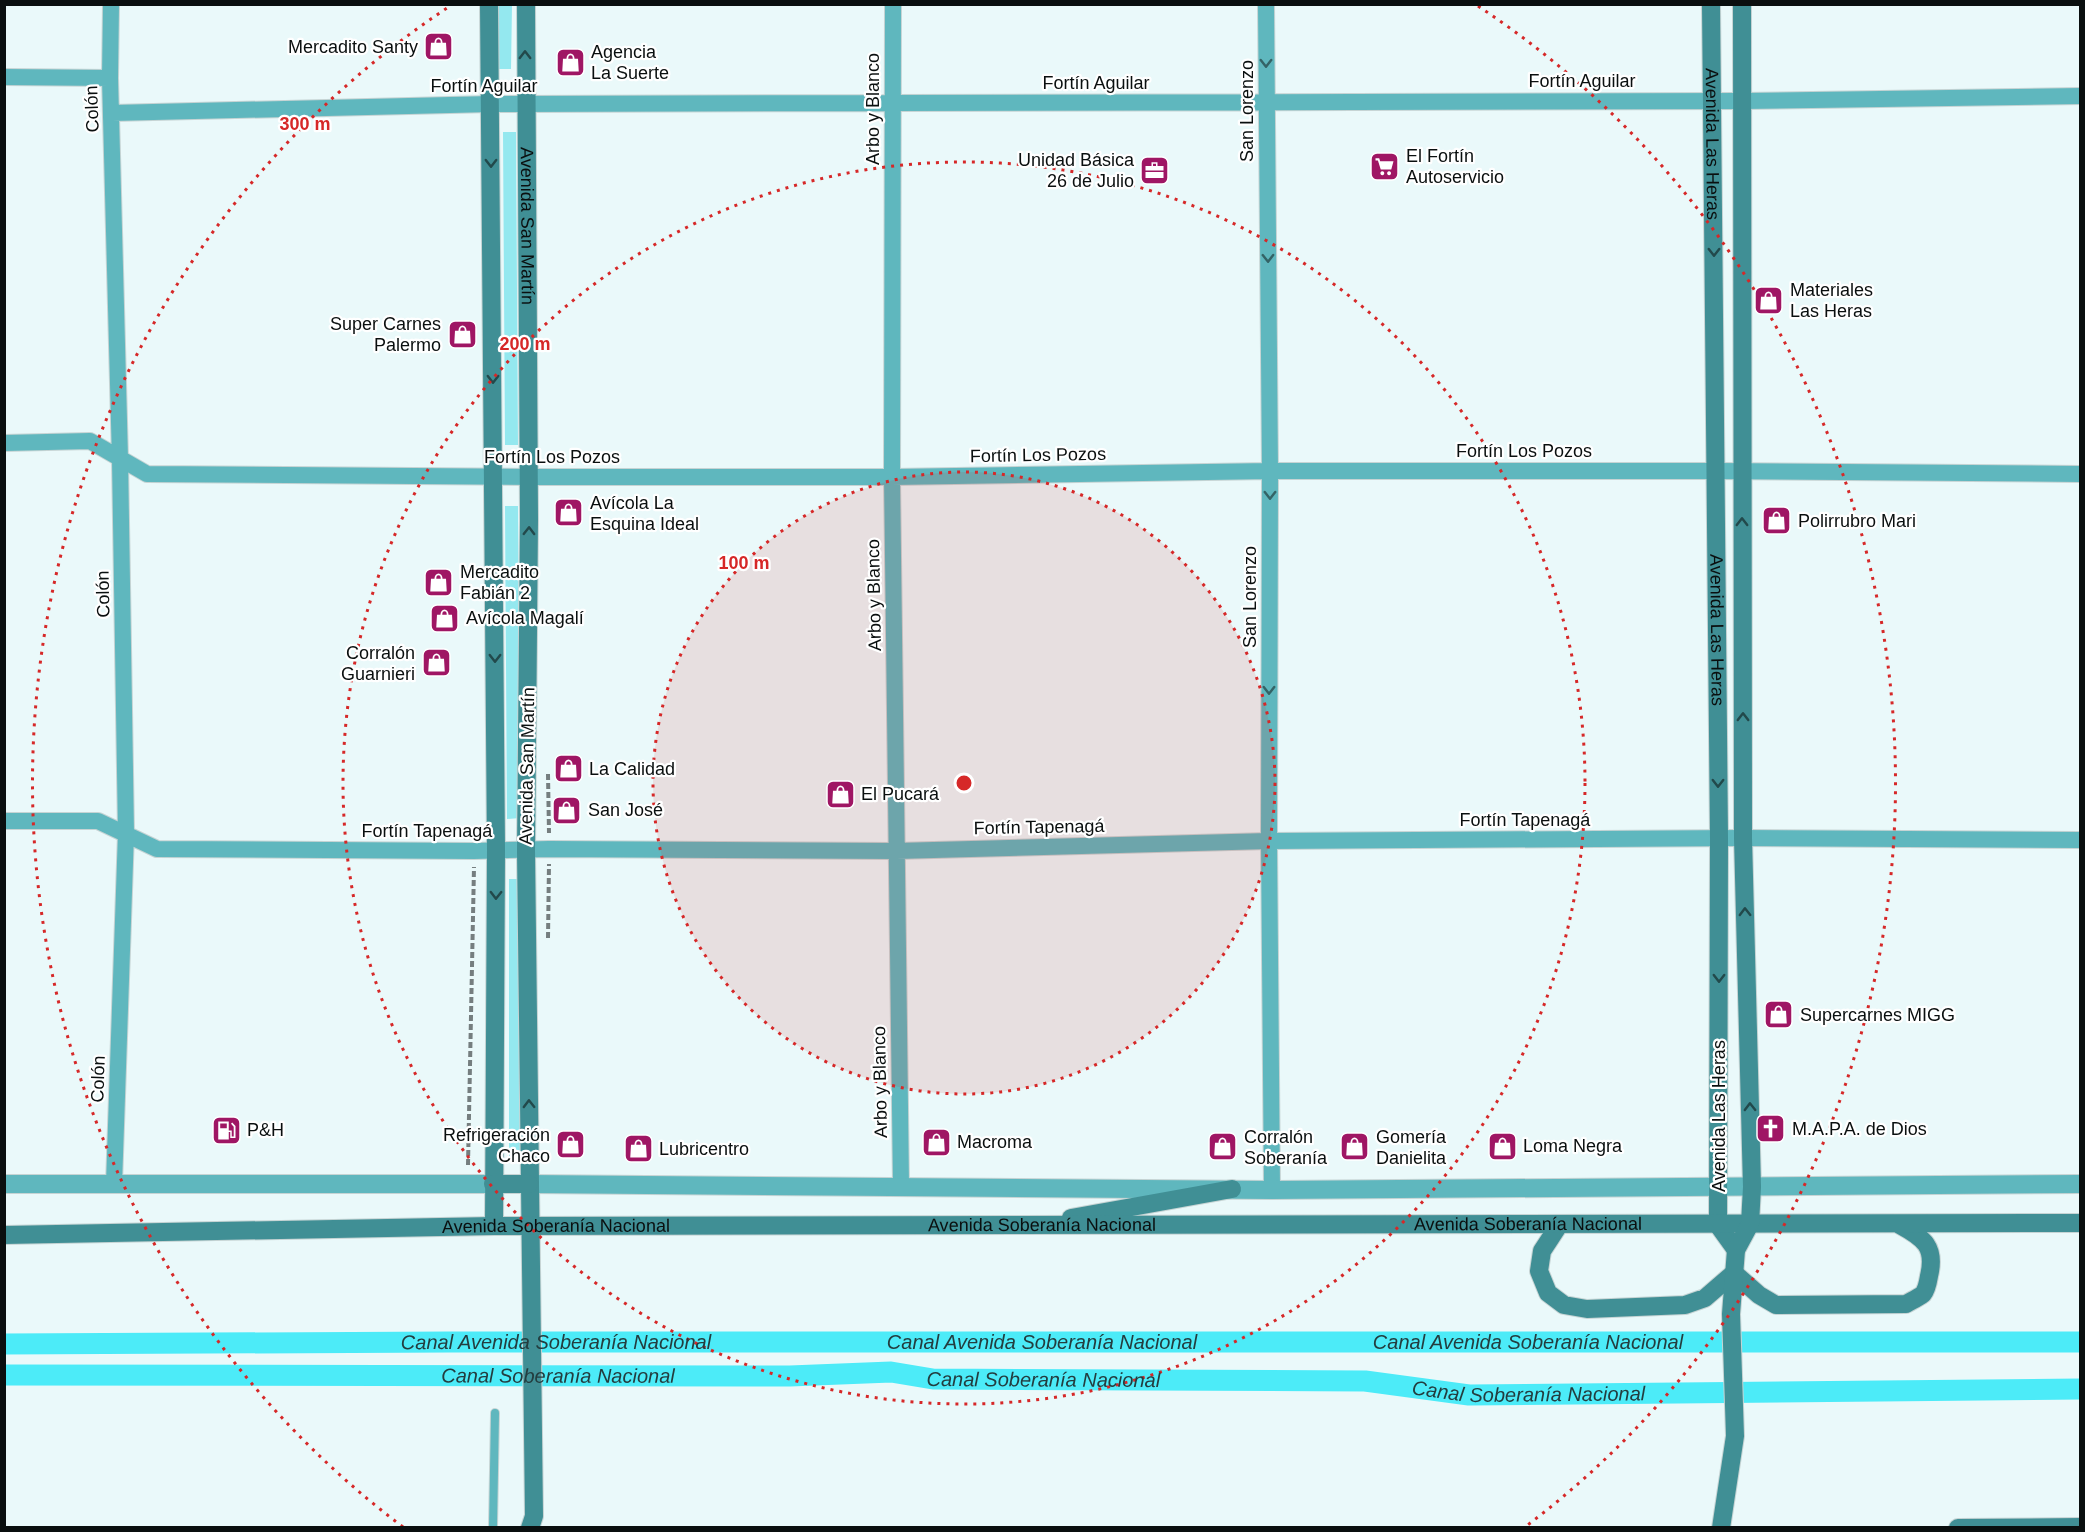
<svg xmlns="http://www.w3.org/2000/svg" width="2085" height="1532" font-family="Helvetica,sans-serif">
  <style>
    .green { fill: #94e8ef }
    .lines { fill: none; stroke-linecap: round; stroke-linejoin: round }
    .canal { stroke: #4cebf8; stroke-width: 21 }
    .service-casing { stroke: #c6d4d4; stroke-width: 10 }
    .minor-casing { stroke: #c6d4d4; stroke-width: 18 }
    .tertiary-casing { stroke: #c6d4d4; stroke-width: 20 }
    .secondary-casing { stroke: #c6d4d4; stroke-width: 20 }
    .path { stroke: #757e7f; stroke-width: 4; stroke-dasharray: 6 3; stroke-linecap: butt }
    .service { stroke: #5fb7be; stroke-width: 8 }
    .minor { stroke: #5fb7be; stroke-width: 16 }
    .tertiary { stroke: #5fb7be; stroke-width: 18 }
    .secondary { stroke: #408f95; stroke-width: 18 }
    .oneway { stroke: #22494b }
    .oneway2 { stroke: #346366 }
    .ring { fill: none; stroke: #d62828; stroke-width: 3; stroke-dasharray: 3 6 }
    .labels { text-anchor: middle; stroke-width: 4.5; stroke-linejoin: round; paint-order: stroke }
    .poi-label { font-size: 18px; fill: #0a0f0f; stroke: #fff; text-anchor: start }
    .street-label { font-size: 18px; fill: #0a0f0f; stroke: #fff }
    .water-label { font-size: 20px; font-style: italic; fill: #233d3f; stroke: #fff }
    .centre { fill: #d62828; stroke: #fff; stroke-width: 3 }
    .ring-label { font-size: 18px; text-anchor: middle; font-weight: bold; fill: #d62828; stroke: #fff; stroke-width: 4.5; stroke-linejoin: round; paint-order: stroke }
  </style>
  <rect width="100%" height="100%" fill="#eaf9fa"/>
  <!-- green -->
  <path class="green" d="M 498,5 L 512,5 L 511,69 L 498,69 Z
    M 503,132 L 516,132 L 518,445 L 505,445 Z
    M 505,506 L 518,506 L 520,818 L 507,819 Z
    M 509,879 L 520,879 L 520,1158 L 509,1158 Z"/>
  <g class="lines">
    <!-- canal -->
    <g class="canal">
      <path id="s1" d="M 4,1344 L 449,1342 L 2080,1342"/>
      <path id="s2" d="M 4,1375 L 790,1376 L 891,1372 L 933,1379 L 1365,1381 L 1469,1395 L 2080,1389"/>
    </g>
    <defs>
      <path id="service" d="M 493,1528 L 495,1413"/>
      <path id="minor" d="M 111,4 L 110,78 L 120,459 L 126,833 L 114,1184
        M 893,4 L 892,477 L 901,1186
        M 1266,4 L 1270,471 L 1269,841 L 1272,1190
        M 4,77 L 110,78
        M 112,113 L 491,104 L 1743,101 L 2080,96
        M 4,443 L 90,441 L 147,474 L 543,477 L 892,477 L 1270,471 L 1715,471 L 2080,474
        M 4,821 L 98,821 L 157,849 L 474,851 L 549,849 L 896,851 L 1269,841 L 1743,838 L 2080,840"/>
      <path id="tertiary" d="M 4,1184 L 493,1184
        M 529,1184 L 1272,1190 L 2080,1184"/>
      <g id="secondary">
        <path d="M 489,4 L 496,850 L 494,1226"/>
        <path id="s3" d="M 526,4 L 529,520 L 526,851 L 534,1516 L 530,1528"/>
        <path id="s4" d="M 1711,4 L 1719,838 L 1718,1225 L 1736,1250"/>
        <path d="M 493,1184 L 529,1184"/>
        <path d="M 1071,1218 L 1232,1189"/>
        <path d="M 1559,1225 L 1542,1251 L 1539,1271 L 1548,1293 L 1564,1305 L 1587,1309 L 1685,1305 L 1705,1298 L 1734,1273 L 1759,1295 L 1776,1305 L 1906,1304 C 1911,1301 1918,1298 1923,1294 C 1927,1289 1928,1282 1929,1276 C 1936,1247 1924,1238 1900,1225"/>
        <path id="s5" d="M 4,1235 L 494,1226 L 2080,1223"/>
        <path d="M 1721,1528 L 1735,1436 L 1731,1314 L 1736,1250 L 1750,1224 L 1752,1187 L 1743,838 L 1742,4"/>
        <path d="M 1958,1528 L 2080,1527"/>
      </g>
    </defs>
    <!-- service casing -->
    <use href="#service" class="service-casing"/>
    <!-- minor casing -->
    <use href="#minor" class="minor-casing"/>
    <!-- tertiary casing -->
    <use href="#tertiary" class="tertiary-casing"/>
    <!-- secondary casing -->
    <use href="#secondary" class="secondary-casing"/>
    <!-- path -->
    <path class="path" d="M 548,774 L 549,833
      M 548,938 L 549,864
      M 468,1165 L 474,867"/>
    <!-- service -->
    <use href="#service" class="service"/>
    <!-- minor -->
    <use href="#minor" class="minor"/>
    <!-- tertiary -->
    <use href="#tertiary" class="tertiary"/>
    <!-- secondary -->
    <use href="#secondary" class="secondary"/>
  </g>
  <!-- one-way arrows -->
  <defs><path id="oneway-chevron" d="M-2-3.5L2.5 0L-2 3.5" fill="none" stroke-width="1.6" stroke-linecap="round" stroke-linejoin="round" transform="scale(1.5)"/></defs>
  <g class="oneway">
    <use href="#oneway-chevron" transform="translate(525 55) rotate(-90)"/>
    <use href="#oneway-chevron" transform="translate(491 163) rotate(90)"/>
    <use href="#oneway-chevron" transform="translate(1714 252) rotate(90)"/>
    <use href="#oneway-chevron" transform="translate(493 379) rotate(90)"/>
    <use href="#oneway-chevron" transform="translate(1742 522) rotate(-90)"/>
    <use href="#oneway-chevron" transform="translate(529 531) rotate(-89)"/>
    <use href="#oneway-chevron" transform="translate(495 658) rotate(90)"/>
    <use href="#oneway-chevron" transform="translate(1743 717) rotate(-90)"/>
    <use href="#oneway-chevron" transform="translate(1718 783) rotate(90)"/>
    <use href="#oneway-chevron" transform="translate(496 895) rotate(91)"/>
    <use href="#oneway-chevron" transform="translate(1745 912) rotate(-91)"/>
    <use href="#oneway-chevron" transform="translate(1719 978) rotate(90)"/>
    <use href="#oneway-chevron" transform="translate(529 1104) rotate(-91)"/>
    <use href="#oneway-chevron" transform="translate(1750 1107) rotate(-91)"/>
  </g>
  <g class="oneway2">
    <use href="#oneway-chevron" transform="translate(1266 63) rotate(90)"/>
    <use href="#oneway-chevron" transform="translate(1268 258) rotate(89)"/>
    <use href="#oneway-chevron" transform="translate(1270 495) rotate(90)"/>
    <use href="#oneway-chevron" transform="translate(1269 690) rotate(90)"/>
  </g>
  <!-- distance rings -->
  <circle cx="964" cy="783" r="311" fill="#d62828" fill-opacity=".12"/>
  <g class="ring">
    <circle cx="964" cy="783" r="311"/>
    <circle cx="964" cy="783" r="621"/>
    <path d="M403 1527A932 932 0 0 1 450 6M1478 6A932 932 0 0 1 1525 1527"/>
  </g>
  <!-- icons -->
  <defs>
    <symbol id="shop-square" viewBox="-11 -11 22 22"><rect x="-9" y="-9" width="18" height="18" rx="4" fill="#9f1664" stroke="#fff"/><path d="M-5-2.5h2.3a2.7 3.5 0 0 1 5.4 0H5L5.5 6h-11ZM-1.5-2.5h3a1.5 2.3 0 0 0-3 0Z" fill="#fff"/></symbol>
    <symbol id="supermarket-square" viewBox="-11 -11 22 22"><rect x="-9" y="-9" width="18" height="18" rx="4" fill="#9f1664" stroke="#fff"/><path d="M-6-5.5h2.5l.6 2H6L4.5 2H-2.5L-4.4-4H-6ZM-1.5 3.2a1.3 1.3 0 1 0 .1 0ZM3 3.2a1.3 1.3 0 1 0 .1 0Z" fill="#fff"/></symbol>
    <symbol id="office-square" viewBox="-11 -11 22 22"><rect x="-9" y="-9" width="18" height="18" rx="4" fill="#9f1664" stroke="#fff"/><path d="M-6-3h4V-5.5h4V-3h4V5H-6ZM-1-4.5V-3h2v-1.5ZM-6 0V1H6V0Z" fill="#fff"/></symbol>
    <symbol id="church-square" viewBox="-11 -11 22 22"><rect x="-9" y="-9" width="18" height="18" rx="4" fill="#9f1664" stroke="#fff"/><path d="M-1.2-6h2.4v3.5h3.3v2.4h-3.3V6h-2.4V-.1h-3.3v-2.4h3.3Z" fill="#fff"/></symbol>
    <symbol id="fuel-square" viewBox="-11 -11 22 22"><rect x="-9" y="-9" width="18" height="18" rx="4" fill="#9f1664" stroke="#fff"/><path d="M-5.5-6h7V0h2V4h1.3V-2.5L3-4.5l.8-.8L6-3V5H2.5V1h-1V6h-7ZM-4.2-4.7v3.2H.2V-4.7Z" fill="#fff"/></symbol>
  </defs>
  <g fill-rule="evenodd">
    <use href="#shop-square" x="422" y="30" width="33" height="33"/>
    <use href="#shop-square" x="554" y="46" width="33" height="33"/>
    <use href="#supermarket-square" x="1368" y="150" width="33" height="33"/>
    <use href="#office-square" x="1138" y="154" width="33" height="33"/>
    <use href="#shop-square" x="1752" y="284" width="33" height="33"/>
    <use href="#shop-square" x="446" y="318" width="33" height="33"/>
    <use href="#shop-square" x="552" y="496" width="33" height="33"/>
    <use href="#shop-square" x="1760" y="504" width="33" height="33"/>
    <use href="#shop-square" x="422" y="566" width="33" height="33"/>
    <use href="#shop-square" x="428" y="602" width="33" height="33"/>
    <use href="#shop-square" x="420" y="646" width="33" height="33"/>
    <use href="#shop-square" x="552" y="752" width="33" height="33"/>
    <use href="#shop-square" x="824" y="778" width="33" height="33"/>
    <use href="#shop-square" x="550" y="794" width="33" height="33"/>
    <use href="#shop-square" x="1762" y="998" width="33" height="33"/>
    <use href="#church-square" x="1754" y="1112" width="33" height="33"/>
    <use href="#fuel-square" x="210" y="1114" width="33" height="33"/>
    <use href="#shop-square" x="920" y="1126" width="33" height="33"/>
    <use href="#shop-square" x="554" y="1128" width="33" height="33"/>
    <use href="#shop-square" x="1486" y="1130" width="33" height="33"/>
    <use href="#shop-square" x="1206" y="1130" width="33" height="33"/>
    <use href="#shop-square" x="1338" y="1130" width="33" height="33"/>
    <use href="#shop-square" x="622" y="1132" width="33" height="33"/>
  </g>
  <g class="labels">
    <!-- poi labels -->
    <g class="poi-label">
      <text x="418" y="53" text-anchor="end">Mercadito Santy</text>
      <text x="591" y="58">Agencia<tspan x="591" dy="21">La Suerte</tspan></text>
      <text x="1406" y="162">El Fortín<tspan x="1406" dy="21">Autoservicio</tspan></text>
      <text x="1134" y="166" text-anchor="end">Unidad Básica<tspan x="1134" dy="21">26 de Julio</tspan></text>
      <text x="1790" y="296">Materiales<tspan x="1790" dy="21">Las Heras</tspan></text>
      <text x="441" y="330" text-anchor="end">Super Carnes<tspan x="441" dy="21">Palermo</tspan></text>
      <text x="590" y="509">Avícola La<tspan x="590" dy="21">Esquina Ideal</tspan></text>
      <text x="1798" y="527">Polirrubro Mari</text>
      <text x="460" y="578">Mercadito<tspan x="460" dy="21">Fabián 2</tspan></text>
      <text x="466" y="624">Avícola Magalí</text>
      <text x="415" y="659" text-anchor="end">Corralón<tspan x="415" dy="21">Guarnieri</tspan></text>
      <text x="589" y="775">La Calidad</text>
      <text x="861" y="800">El Pucará</text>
      <text x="588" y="816">San José</text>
      <text x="1800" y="1021">Supercarnes MIGG</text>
      <text x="1792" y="1135">M.A.P.A. de Dios</text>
      <text x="247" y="1136">P&amp;H</text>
      <text x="550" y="1141" text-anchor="end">Refrigeración<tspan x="550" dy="21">Chaco</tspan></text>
      <text x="1244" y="1143">Corralón<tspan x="1244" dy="21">Soberanía</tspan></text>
      <text x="1376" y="1143">Gomería<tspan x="1376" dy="21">Danielita</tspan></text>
      <text x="957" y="1148">Macroma</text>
      <text x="1523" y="1152">Loma Negra</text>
      <text x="659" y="1155">Lubricentro</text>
    </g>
    <!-- street labels -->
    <g class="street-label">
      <text x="1582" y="87">Fortín Aguilar</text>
      <text x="1096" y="89">Fortín Aguilar</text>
      <text x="484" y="92">Fortín Aguilar</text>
      <text transform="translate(92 109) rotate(-92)" y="6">Colón</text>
      <text transform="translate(873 109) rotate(-90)" y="6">Arbo y Blanco</text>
      <text transform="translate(1247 111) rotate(-90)" y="6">San Lorenzo</text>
      <text dy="6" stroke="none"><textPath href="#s4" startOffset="140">Avenida Las Heras</textPath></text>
      <text dy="6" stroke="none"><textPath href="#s3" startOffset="222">Avenida San Martín</textPath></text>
      <text x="1524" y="457">Fortín Los Pozos</text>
      <text transform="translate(1038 455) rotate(-1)" y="6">Fortín Los Pozos</text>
      <text x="552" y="463">Fortín Los Pozos</text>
      <text transform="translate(103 594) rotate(-91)" y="6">Colón</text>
      <text transform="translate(874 595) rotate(-91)" y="6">Arbo y Blanco</text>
      <text transform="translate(1250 597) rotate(-90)" y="6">San Lorenzo</text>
      <text dy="6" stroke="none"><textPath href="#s4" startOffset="626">Avenida Las Heras</textPath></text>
      <text transform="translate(527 766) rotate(-89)" y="6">Avenida San Martín</text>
      <text x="1525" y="826">Fortín Tapenagá</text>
      <text transform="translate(1039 827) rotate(-1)" y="6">Fortín Tapenagá</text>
      <text x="427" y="837">Fortín Tapenagá</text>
      <text transform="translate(98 1079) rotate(-88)" y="6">Colón</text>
      <text transform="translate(880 1082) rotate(-91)" y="6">Arbo y Blanco</text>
      <text transform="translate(1719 1116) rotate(-90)" y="6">Avenida Las Heras</text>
      <text dy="6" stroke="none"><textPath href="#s5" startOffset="1524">Avenida Soberanía Nacional</textPath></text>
      <text dy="6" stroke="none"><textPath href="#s5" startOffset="1038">Avenida Soberanía Nacional</textPath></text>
      <text dy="6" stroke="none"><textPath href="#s5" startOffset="552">Avenida Soberanía Nacional</textPath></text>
    </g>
    <!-- water labels -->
    <g class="water-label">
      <text dy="7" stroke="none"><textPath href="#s1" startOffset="1038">Canal Avenida Soberanía Nacional</textPath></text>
      <text dy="7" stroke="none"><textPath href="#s1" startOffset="1524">Canal Avenida Soberanía Nacional</textPath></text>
      <text dy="7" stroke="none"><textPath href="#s1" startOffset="552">Canal Avenida Soberanía Nacional</textPath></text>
      <text dy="7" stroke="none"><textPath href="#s2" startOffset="554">Canal Soberanía Nacional</textPath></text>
      <text dy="7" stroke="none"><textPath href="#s2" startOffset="1040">Canal Soberanía Nacional</textPath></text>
      <text dy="7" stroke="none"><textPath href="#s2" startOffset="1526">Canal Soberanía Nacional</textPath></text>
    </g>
  </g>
  <circle cx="964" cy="783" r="9" class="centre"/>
  <g class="ring-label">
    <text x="305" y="130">300 m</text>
    <text x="525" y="350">200 m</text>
    <text x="744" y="569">100 m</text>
  </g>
  <!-- border -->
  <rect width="2085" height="1532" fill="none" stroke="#0a0f0f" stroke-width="12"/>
</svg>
